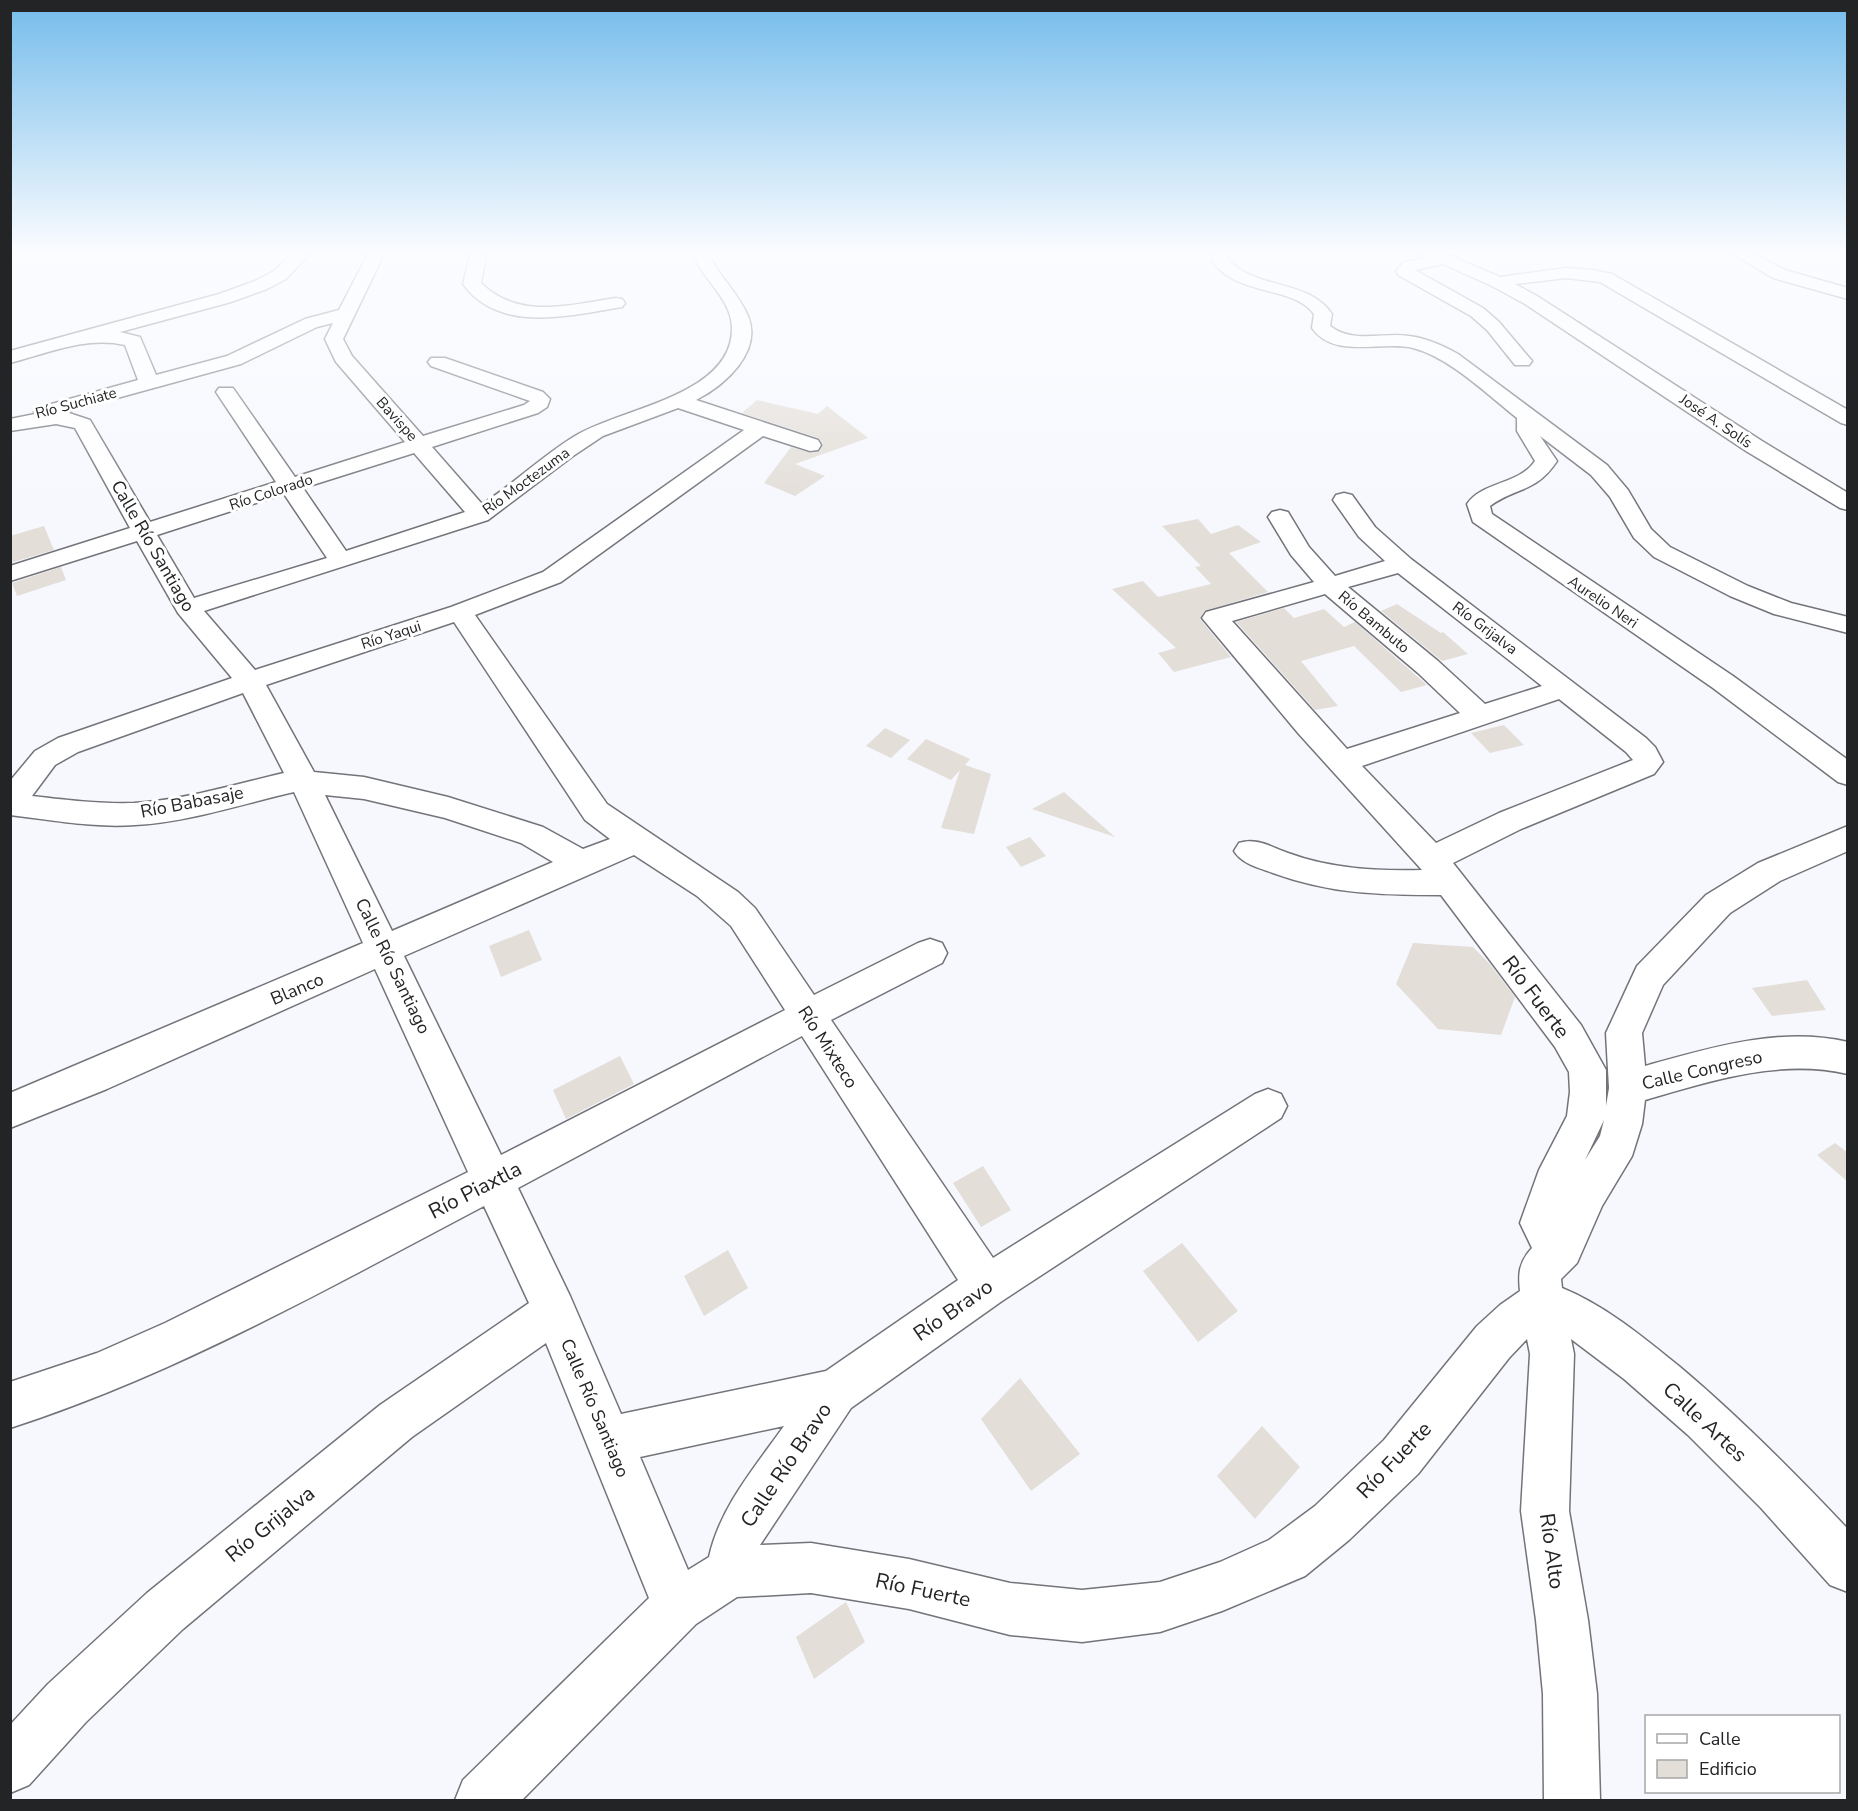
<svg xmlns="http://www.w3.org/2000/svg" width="1858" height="1811" font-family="'Nunito Sans',sans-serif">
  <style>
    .building { fill: #e3ded8 }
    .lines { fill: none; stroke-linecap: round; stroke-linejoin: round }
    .minor-casing { stroke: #72747a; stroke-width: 3 }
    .minor { fill: #fff; fill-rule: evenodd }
    .labels { text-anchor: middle; stroke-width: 6; stroke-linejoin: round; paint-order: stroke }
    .far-street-label { font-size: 15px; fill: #232426; stroke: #fff }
    .street-label { font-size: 18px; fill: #232426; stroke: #fff }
    .near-street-label { font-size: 21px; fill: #232426; stroke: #fff }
  </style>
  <rect width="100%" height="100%" fill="#f7f8fe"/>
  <!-- building -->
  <path class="building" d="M 757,400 L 818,414 L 827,406 L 868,438 L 795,464 L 825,476 L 795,496 L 764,483 L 791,447 L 810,453 L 820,451 L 823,444 L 819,438 L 742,413 Z
    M 1198,519 L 1211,534 L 1238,525 L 1261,542 L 1229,553 L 1268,592 L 1204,611 L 1200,619 L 1231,657 L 1174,672 L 1158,653 L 1176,648 L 1112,589 L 1143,581 L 1158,597 L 1211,584 L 1195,567 L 1201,566 L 1162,526 Z
    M 44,526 L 54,550 L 10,563 L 10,536 Z
    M 61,567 L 66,580 L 17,596 L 12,583 Z
    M 1397,604 L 1441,633 L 1443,632 L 1468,654 L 1442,661 L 1381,611 Z
    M 1284,608 L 1294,618 L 1324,609 L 1344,627 L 1355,622 L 1427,685 L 1401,692 L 1354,646 L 1301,661 L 1338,706 L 1315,710 L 1236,622 Z
    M 1504,725 L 1524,745 L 1490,753 L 1471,733 Z
    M 885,728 L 910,740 L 891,758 L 866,746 Z
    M 926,739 L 970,759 L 965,765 L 991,774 L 974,834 L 941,828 L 960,770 L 951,780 L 907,759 Z
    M 1064,792 L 1115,837 L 1032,809 Z
    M 1030,837 L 1046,856 L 1021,867 L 1006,847 Z
    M 529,930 L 542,960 L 501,977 L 489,946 Z
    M 1413,943 L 1473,947 L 1489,963 L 1515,997 L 1501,1035 L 1438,1029 L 1396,984 Z
    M 1807,980 L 1826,1010 L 1772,1016 L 1752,988 Z
    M 620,1056 L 634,1084 L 566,1119 L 553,1090 Z
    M 1835,1143 L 1848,1153 L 1848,1182 L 1817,1155 Z
    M 983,1166 L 1011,1210 L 981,1227 L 953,1183 Z
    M 1182,1243 L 1238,1311 L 1198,1342 L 1143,1271 Z
    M 728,1250 L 748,1288 L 704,1316 L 684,1276 Z
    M 1020,1378 L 1080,1454 L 1031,1491 L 981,1419 Z
    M 1262,1426 L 1300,1467 L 1255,1519 L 1217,1476 Z
    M 846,1602 L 865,1642 L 814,1679 L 796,1637 Z"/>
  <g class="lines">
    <defs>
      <path id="minor" d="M 294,252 L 311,252 L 286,279 L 267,289 L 231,302 L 120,332 L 140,337 L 156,375 L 227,356 L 305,319 L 339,310 L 369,252 L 385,252 L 343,339 L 352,356 L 423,436 L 524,405 L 530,401 L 431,366 L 428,362 L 431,358 L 445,358 L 543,392 L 550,399 L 547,407 L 538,413 L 432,447 L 482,504 C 515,483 542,456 575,436 C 620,408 733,396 732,328 C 732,299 701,278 692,252 L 708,252 C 717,275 738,292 748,316 C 763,352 724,386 696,400 L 818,440 L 821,445 L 818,450 L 810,451 L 763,436 L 561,582 L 475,615 L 607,804 L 738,892 L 755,908 L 814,995 L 918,943 L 930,939 L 942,943 L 947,953 L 942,963 L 831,1020 L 993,1258 L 1255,1094 L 1268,1089 L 1281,1094 L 1287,1106 L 1281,1118 L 1002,1301 L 851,1408 L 760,1545 L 811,1543 L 909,1559 L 1010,1583 L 1082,1590 L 1160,1582 L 1220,1562 L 1269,1540 L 1315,1506 L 1384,1440 L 1477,1326 L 1500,1305 L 1520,1291 C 1518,1273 1519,1262 1532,1248 L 1520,1223 L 1539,1170 L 1567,1116 L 1570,1092 L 1569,1072 L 1555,1047 L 1441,895 C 1380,895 1331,894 1273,873 C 1259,868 1242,864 1234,851 L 1239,843 C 1256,837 1271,847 1288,853 C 1331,869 1377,871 1422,870 L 1298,733 L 1202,618 L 1206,612 L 1314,582 L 1291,555 L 1268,517 L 1272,512 L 1280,510 L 1288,512 L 1309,547 L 1335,576 L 1385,561 L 1359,537 L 1333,500 L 1336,495 L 1344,493 L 1352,495 L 1375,527 L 1411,559 L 1646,738 L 1655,747 L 1663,762 L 1654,774 L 1521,829 L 1453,863 L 1581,1025 L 1606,1070 L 1606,1106 L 1609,1088 L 1606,1033 L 1637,966 L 1706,895 L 1758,863 L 1848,826 L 1848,851 L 1780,881 L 1730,913 L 1663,985 L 1642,1033 L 1645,1066 C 1710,1048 1780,1026 1848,1042 L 1848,1074 C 1780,1058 1710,1081 1645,1100 L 1642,1124 L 1632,1156 L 1602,1206 L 1577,1263 L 1561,1279 L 1562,1288 C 1606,1306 1643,1337 1680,1367 C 1738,1416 1791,1469 1843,1524 L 1848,1529 L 1848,1592 L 1830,1585 L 1761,1508 L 1688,1435 L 1624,1379 L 1571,1339 L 1574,1354 L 1569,1511 L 1588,1620 L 1597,1694 L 1600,1800 L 1544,1800 L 1543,1694 L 1536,1620 L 1521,1511 L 1530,1354 L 1527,1339 L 1509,1358 L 1418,1474 L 1349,1540 L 1305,1576 L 1222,1611 L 1160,1632 L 1082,1642 L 1010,1635 L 909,1609 L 811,1593 L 737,1597 L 696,1624 L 522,1800 L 455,1800 L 463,1780 L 649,1598 L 546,1343 L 412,1437 L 183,1629 L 86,1722 L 29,1785 L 10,1793 L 10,1725 L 48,1684 L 147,1593 L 380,1405 L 529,1303 L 484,1206 C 330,1287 177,1374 10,1428 L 10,1382 L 97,1353 L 165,1323 L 468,1172 L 375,969 L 107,1089 L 10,1128 L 10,1093 L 363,943 L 294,792 C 241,804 189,822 135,825 C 93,828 52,820 10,815 L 10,781 L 35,751 L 58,738 L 232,678 L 178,613 L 137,541 L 10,581 L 10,566 L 130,528 L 75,428 L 56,424 L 10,431 L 10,419 L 35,414 L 34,412 L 37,408 L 138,380 L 125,345 C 86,336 48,353 10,363 L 10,351 L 219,294 L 255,281 L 274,271 ZM 333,323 L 325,339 L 336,362 L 405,442 L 295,477 L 233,388 L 219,388 L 216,392 L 276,482 L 150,522 L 90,420 L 66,412 L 241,364 L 317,327 ZM 678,408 L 744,430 L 543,572 L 451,607 L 255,670 L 204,611 L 488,520 L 573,456 L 603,436 ZM 414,453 L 465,512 L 346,551 L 303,488 ZM 284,494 L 327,558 L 194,598 L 157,535 ZM 1398,573 L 1542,686 L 1485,704 L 1438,661 L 1348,587 ZM 1325,594 L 1418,673 L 1460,713 L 1347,749 L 1232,621 ZM 454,622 L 585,820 L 610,839 L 583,849 L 543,827 L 448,797 L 364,777 L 314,772 L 266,685 ZM 243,693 L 284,773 C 235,784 185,800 134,803 C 100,804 66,800 32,796 L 55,765 L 78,752 ZM 1559,699 L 1626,752 L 1633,760 L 1499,813 L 1436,843 L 1362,766 ZM 325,795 L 364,799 L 445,818 L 521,843 L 553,862 L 392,931 ZM 634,855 L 697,896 L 731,926 L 785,1010 L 501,1155 L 404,956 ZM 802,1036 L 958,1280 L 826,1371 L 621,1414 L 570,1296 L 518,1188 ZM 1604,1120 L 1600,1136 L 1585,1160 ZM 784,1426 C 755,1467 720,1507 709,1557 L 688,1570 L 640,1457 Z
        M 471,252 L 487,252 L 481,283 C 519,320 568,305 616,298 L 622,299 L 625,303 L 622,307 L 616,308 C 567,316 498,333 463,284 Z
        M 1214,252 L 1230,252 L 1228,260 C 1257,290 1308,279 1332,314 L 1330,326 C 1353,344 1383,332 1409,336 C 1426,338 1442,345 1458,354 L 1607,465 L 1628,490 L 1651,529 L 1670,547 L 1748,586 L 1791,603 L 1848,617 L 1848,633 L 1774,614 L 1730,596 L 1654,557 L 1634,538 L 1610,497 L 1591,475 L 1540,436 L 1557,461 C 1536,493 1516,487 1490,506 L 1492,514 L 1733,676 L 1848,760 L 1848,785 L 1838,782 L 1713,688 L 1473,522 L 1467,504 C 1483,481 1519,485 1535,461 L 1517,431 L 1517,418 C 1488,395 1449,357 1413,348 C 1382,340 1334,360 1312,328 L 1314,314 C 1293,285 1238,297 1212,261 Z
        M 1420,252 L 1441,252 L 1500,277 L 1566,268 L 1593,270 L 1612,274 L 1848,410 L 1848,425 L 1841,423 L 1600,282 L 1566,278 L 1515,284 L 1537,296 L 1762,441 L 1848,493 L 1848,510 L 1840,508 L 1746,451 L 1525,304 L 1492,286 L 1443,264 L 1415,270 L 1483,308 L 1499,322 L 1532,361 L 1529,365 L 1515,365 L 1487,330 L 1471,316 L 1398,275 L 1396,271 L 1404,262 L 1427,258 Z
        M 1730,252 L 1750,252 L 1785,270 L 1848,288 L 1848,299 L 1773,278 Z"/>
    </defs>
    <!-- minor casing -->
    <use href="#minor" class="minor-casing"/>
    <!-- minor -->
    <use href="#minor" class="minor"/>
  </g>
  <!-- sky -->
  <linearGradient id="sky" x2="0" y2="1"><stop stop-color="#74bceb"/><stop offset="0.5" stop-color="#fbfcff"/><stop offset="1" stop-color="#fbfcff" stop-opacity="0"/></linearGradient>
  <rect width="1858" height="505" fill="url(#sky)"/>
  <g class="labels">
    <!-- far-street labels -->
    <g class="far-street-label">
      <text transform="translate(76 403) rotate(-15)" y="5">Río Suchiate</text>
      <text transform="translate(397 419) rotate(48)" y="5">Bavispe</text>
      <text transform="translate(1716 421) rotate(34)" y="5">José A. Solís</text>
      <text transform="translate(526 481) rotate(-36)" y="5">Río Moctezuma</text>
      <text transform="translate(271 492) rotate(-18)" y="5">Río Colorado</text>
      <text transform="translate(1603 602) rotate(34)" y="5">Aurelio Neri</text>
      <text transform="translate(1374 622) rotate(40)" y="5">Río Bambuto</text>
      <text transform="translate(1485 628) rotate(37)" y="5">Río Grijalva</text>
      <text transform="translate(391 635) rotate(-18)" y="5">Río Yaqui</text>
    </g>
    <!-- street labels -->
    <g class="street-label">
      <text transform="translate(153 546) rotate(60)" y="6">Calle Río Santiago</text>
      <text transform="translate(192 802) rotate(-11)" y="6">Río Babasaje</text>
      <text transform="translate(393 966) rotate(64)" y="6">Calle Río Santiago</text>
      <text transform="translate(297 989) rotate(-23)" y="6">Blanco</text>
      <text transform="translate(828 1047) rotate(57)" y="6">Río Mixteco</text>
      <text transform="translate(1702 1070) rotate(-13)" y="6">Calle Congreso</text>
      <text transform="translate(595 1408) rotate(67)" y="6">Calle Río Santiago</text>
    </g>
    <!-- near-street labels -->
    <g class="near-street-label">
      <text transform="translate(1536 997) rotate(53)" y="7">Río Fuerte</text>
      <text transform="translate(475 1190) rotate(-27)" y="7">Río Piaxtla</text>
      <text transform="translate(953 1310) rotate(-35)" y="7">Río Bravo</text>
      <text transform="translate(1705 1422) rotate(43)" y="7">Calle Artes</text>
      <text transform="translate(1394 1460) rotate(-46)" y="7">Río Fuerte</text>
      <text transform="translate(786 1465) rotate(-56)" y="7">Calle Río Bravo</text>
      <text transform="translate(270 1524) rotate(-39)" y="7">Río Grijalva</text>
      <text transform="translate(1552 1551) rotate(82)" y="7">Río Alto</text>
      <text transform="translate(923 1590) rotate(12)" y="7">Río Fuerte</text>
    </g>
  </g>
  <!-- border -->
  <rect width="1858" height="1811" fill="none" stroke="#232426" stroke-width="24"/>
  <!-- legend -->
  <rect x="1645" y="1715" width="195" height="78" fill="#ffffff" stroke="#a7a7a8" stroke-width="1.5"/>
  <rect x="1657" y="1734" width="30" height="9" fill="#ffffff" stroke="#a7a7a8" stroke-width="1.5"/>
  <text x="1699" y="1745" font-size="18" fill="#232426">Calle</text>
  <rect x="1657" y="1760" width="30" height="18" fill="#e3ded8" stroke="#a7a7a8" stroke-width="1.5"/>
  <text x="1699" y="1775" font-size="18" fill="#232426">Edificio</text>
</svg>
